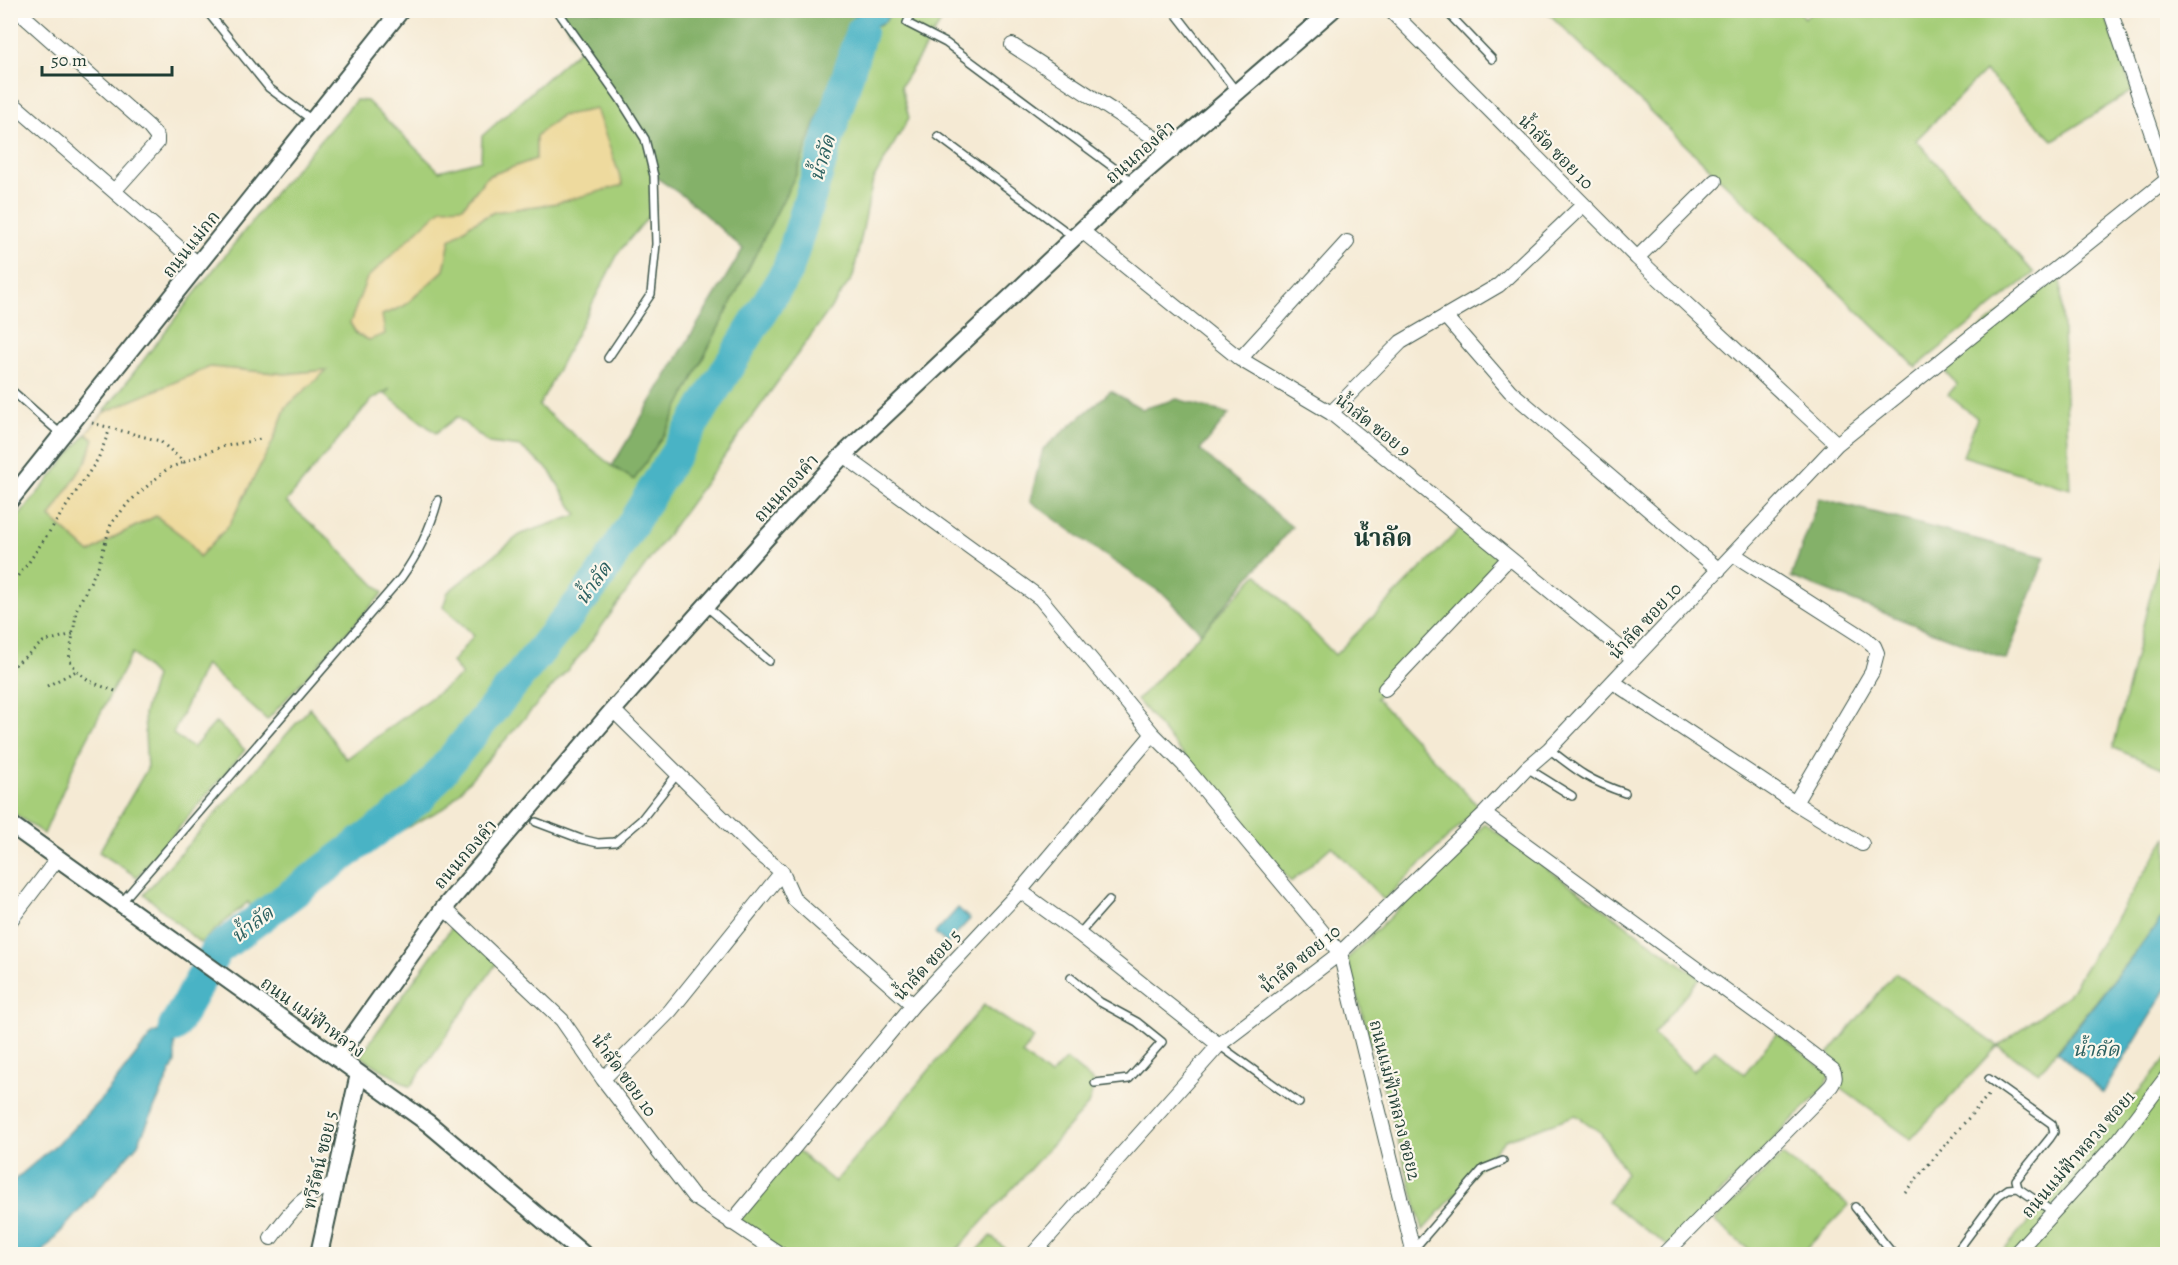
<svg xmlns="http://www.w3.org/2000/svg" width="2178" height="1265" font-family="Alegreya,'Noto Serif Thai',serif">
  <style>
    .green { fill: #a6ce79; stroke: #628656; stroke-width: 1.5; fill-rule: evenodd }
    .forest { fill: #84b169; stroke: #52774e; stroke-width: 1.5 }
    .sand { fill: #eeda9e; stroke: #868c69; stroke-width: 1.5 }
    .water { fill: #48b3c5; stroke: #34787c; stroke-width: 1.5 }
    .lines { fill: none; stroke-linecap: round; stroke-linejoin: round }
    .river { stroke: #48b3c5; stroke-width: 32 }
    .service-casing { stroke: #3f574c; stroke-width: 10 }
    .minor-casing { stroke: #3f574c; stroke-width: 16 }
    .tertiary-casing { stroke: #3f574c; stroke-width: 20 }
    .path { stroke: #3f574c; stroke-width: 3; stroke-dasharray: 1.5 4.5; stroke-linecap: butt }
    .service { stroke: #fff; stroke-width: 7 }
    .minor { stroke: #fff; stroke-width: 14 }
    .tertiary { stroke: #fff; stroke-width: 16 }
    .labels { text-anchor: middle; stroke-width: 4.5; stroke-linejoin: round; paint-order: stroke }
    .street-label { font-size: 18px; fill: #1f3d34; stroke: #fbf7ec }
    .water-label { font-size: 20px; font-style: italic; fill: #2b6060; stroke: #fbf7ec }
    .district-label { font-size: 24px; font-weight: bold; fill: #1f3d34; stroke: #fbf7ec }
  </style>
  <rect width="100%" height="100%" fill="#fbf7ec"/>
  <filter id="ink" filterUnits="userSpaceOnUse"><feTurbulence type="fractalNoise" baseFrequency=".0167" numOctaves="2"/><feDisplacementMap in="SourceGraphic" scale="12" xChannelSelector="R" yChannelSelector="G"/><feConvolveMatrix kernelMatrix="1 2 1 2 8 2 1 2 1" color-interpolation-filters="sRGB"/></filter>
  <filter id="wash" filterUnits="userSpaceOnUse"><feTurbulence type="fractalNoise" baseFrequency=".008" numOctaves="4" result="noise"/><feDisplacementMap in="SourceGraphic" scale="24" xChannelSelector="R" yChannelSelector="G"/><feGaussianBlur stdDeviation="1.35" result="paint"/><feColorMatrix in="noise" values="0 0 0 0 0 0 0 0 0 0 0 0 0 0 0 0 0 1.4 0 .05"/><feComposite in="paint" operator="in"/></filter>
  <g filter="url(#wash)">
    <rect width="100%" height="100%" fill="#f5ead4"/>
    <!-- green -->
    <path class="green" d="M 1798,10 L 1805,18 L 1814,10 L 2104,11 L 2132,91 L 2053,140 L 1985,71 L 1916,140 L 2034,273 L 1916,367 L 1546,11 Z
      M 891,11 L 948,11 L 901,86 L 909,118 L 873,180 L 853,277 L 584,651 L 446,807 L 350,858 L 264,927 L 248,902 L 200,943 L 144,894 L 310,708 L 346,759 L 462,675 L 452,662 L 474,635 L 443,607 L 448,592 L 521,534 L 577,515 L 549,470 L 521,447 L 489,443 L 457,417 L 436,433 L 385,394 L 390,389 L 371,400 L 286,502 L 329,539 L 383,593 L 267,720 L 205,664 L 173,734 L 193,748 L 216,722 L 245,750 L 137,877 L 99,852 L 147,769 L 144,714 L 155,676 L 132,653 L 77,758 L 44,834 L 11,811 L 10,527 L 86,434 L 94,439 L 87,460 L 50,517 L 90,553 L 114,537 L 156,516 L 189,541 L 199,557 L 229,525 L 272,443 L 286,407 L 326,370 L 285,374 L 210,367 L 103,413 L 184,307 L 277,190 L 356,100 L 367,101 L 439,171 L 481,160 L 482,136 L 582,47 L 645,139 L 654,176 L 655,209 L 619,252 L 539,406 L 612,466 L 634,480 L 668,428 L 796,174 L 849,37 L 885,22 ZM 596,109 L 557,203 L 494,212 L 471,224 L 450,240 L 444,270 L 404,306 L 382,315 L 369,340 L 356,334 L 350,323 L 463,207 L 488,176 L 536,159 L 536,136 L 561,116 Z
      M 2060,265 L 2070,489 L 1963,456 L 1977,418 L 1948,395 L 1957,384 L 1937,363 Z
      M 2167,527 L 2167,770 L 2113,748 Z
      M 1460,529 L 1504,563 L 1376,698 L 1479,807 L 1384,900 L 1332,846 L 1291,882 L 1137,700 L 1257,574 L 1335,655 Z
      M 1485,824 L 1700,978 L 1653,1034 L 1693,1071 L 1715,1050 L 1744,1074 L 1777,1033 L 1830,1074 L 1823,1089 L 1668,1246 L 1608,1202 L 1626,1173 L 1601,1133 L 1576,1115 L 1505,1140 L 1423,1230 L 1347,959 Z
      M 2167,837 L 2167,912 L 2039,1073 L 1998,1046 L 1911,1139 L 1842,1089 L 1829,1053 L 1895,973 L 1998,1046 L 2068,995 Z
      M 452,927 L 499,960 L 410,1087 L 360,1056 Z
      M 984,1005 L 1034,1038 L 1022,1054 L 1050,1076 L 1066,1059 L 1095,1083 L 1088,1105 L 953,1254 L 780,1254 L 731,1223 L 794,1148 L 835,1182 Z
      M 2167,1058 L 2167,1254 L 2001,1254 Z
      M 1782,1155 L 1849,1205 L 1801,1254 L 1754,1254 L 1714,1221 Z
      M 991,1236 L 1011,1254 L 974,1254 Z"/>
    <!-- forest -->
    <path class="forest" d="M 557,11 L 857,11 L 849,37 L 796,174 L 668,428 L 634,480 L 612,466 L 743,249 L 686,198 L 654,176 L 645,139 Z
      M 1111,391 L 1142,409 L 1177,399 L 1229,414 L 1200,450 L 1292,527 L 1201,633 L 1166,596 L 1103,554 L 1030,501 L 1043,449 Z
      M 1819,498 L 2045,557 L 2006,660 L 1791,577 Z"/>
    <!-- sand -->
    <path class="sand" d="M 596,109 L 623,185 L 557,203 L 494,212 L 471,224 L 450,240 L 444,270 L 404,306 L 382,315 L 385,334 L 369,340 L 357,334 L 350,323 L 367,278 L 442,208 L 463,207 L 488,176 L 536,159 L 536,136 L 561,116 Z
      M 210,367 L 285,374 L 327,370 L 286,407 L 272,443 L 229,525 L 199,557 L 189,541 L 156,516 L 114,537 L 90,553 L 50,517 L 87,460 L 94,439 L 86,434 L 103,413 Z"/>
    <!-- water -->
    <path class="water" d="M 857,11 L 857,10 L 891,11 L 885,22 L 849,37 Z
      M 958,908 L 970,919 L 947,944 L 935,933 Z
      M 2167,912 L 2167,988 L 2103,1093 L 2057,1052 Z
      M 174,1027 L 175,1062 L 138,1144 L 41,1254 L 11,1254 L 11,1183 L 66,1136 L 103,1097 L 153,1033 Z"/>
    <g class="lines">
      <!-- river -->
      <path class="river" d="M 174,1027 L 217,950 L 420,798 L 598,580 L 788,269 L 861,32"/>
    </g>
  </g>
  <g filter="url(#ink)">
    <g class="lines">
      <defs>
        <path id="service" d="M 206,10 L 269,88 L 312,120
          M 557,10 L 620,99 L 645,139 L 654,176 L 656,244 L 651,294 L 608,358
          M 913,10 L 907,23 L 946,43 L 1133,182
          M 1173,10 L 1236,91
          M 1445,10 L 1492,59
          M 938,136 L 1072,236
          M 10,389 L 62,435
          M 706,606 L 769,661
          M 1549,749 C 1578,772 1590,781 1625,793
          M 1527,768 L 1572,796
          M 536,822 L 581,839 L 598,843 L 615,842 L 641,820 L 678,773
          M 121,903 L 401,578 C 419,553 430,530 438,500
          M 1079,934 L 1109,900
          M 1071,978 L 1100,1002 L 1137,1022 L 1162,1042 L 1129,1079 L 1095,1083
          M 1219,1045 L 1299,1103
          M 1989,1079 L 2052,1124 L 2054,1132 L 2050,1138 L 2016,1180 L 2018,1188
          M 1855,1207 L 1893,1254
          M 1414,1249 L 1483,1169 L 1503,1161
          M 1955,1254 L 1998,1196 L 2008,1189 L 2018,1188 L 2053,1212"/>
        <path id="minor" d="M 17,10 L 149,127 L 157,137 L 157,143 L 114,191
          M 2110,10 L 2167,179
          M 1012,45 L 1173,150
          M 10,101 L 199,265
          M 1082,231 L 1240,359 L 1331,413 L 1634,659
          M 1637,258 L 1715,181
          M 1445,316 L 1510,391 L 1719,570
          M 1240,359 L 1347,242
          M 1331,413 L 1401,342 L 1499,285 L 1583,205
          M 1837,444 L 2168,179
          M 843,455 L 1040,598 L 1153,734 L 1183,764 L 1340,953 L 1413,1250 L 1409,1254
          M 1613,682 L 1795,803 L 1872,672 L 1877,653 L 1874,646 L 1866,639 L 1733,554
          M 1385,689 L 1509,558
          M 613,710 L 754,849 L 782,872 L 794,899 L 913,1005
          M 1795,803 L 1862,844
          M 1484,814 L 1779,1029 L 1833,1070 C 1836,1077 1835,1080 1831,1086 L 1665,1254
          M 1020,891 L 1079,934 L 1219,1045
          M 444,908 L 562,1020 L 603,1079 L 694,1197 L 780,1254
          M 10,921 L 58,858
          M 603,1079 L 670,1011 L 782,872
          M 731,1223 L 913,1005 L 1020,891 L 1153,734
          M 271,1238 C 289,1214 304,1191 335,1185
          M 1033,1254 L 1219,1045 L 1340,953 L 1484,814 L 1527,768 L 1549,749 L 1837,444 L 1637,258 L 1390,10
          M 2015,1254 L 2118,1141 L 2168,1075"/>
        <path id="tertiary" d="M 10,500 L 401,10
          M 10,824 L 428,1123 L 583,1254
          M 338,1057 L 444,908 L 613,710 L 767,537 L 843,455 L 1133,182 L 1332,10
          M 319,1254 L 359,1074"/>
      </defs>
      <!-- service casing -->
      <use href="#service" class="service-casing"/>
      <!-- minor casing -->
      <use href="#minor" class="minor-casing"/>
      <!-- tertiary casing -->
      <use href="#tertiary" class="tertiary-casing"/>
      <!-- path -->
      <path class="path" d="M 92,423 L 160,441 L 184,462 L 221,447 L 261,439
        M 10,585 L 27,565 L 98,459 L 110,429
        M 10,669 L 43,642 L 73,634
        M 47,686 L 76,671
        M 115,691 C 93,683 81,680 69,659 L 77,608 L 98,567 L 111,524 L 129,502 L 167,469 L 184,462
        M 1905,1192 L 1990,1093"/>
      <!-- service -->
      <use href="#service" class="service"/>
      <!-- minor -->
      <use href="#minor" class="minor"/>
      <!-- tertiary -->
      <use href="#tertiary" class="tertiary"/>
    </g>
  </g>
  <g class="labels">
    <!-- street labels -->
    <g class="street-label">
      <text transform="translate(1140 152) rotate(-41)" y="6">ถนนกองคำ</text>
      <text transform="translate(1556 152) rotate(45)" y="6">น้ำลัด ซอย 10</text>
      <text transform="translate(191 244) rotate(-51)" y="6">ถนนแม่กก</text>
      <text transform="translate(1373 425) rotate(38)" y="6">น้ำลัด ซอย 9</text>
      <text transform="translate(786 488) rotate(-47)" y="6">ถนนกองคำ</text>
      <text transform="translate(1645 621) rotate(-47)" y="6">น้ำลัด ซอย 10</text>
      <text transform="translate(465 854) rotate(-49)" y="6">ถนนกองคำ</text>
      <text transform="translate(1300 959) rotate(-39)" y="6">น้ำลัด ซอย 10</text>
      <text transform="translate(927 965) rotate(-47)" y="6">น้ำลัด ซอย 5</text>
      <text transform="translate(313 1017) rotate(36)" y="6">ถนน แม่ฟ้าหลวง</text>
      <text transform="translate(624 1075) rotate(54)" y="6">น้ำลัด ซอย 10</text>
      <text transform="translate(1395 1100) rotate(76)" y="6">ถนนแม่ฟ้าหลวง ซอย2</text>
      <text transform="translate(2078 1154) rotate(-49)" y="6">ถนนแม่ฟ้าหลวง ซอย1</text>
      <text transform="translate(320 1160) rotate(-77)" y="6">ทวีรัตน์ ซอย 5</text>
    </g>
    <!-- water labels -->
    <g class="water-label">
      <text transform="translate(822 158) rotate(-73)" y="7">น้ำลัด</text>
      <text transform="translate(593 583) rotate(-54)" y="7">น้ำลัด</text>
      <text transform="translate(252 924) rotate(-37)" y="7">น้ำลัด</text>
      <text x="2096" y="1056">น้ำลัด</text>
    </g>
    <!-- district labels -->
    <g class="district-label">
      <text x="1383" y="546">น้ำลัด</text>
    </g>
  </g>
  <!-- margin -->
  <rect width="2178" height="1265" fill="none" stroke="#fbf7ec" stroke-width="36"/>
  <!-- scale -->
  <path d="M42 66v9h130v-9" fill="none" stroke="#1f3d34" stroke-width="3"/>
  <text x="51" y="66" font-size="18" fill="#1f3d34" stroke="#fbf7ec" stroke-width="4.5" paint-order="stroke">50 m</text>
</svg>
